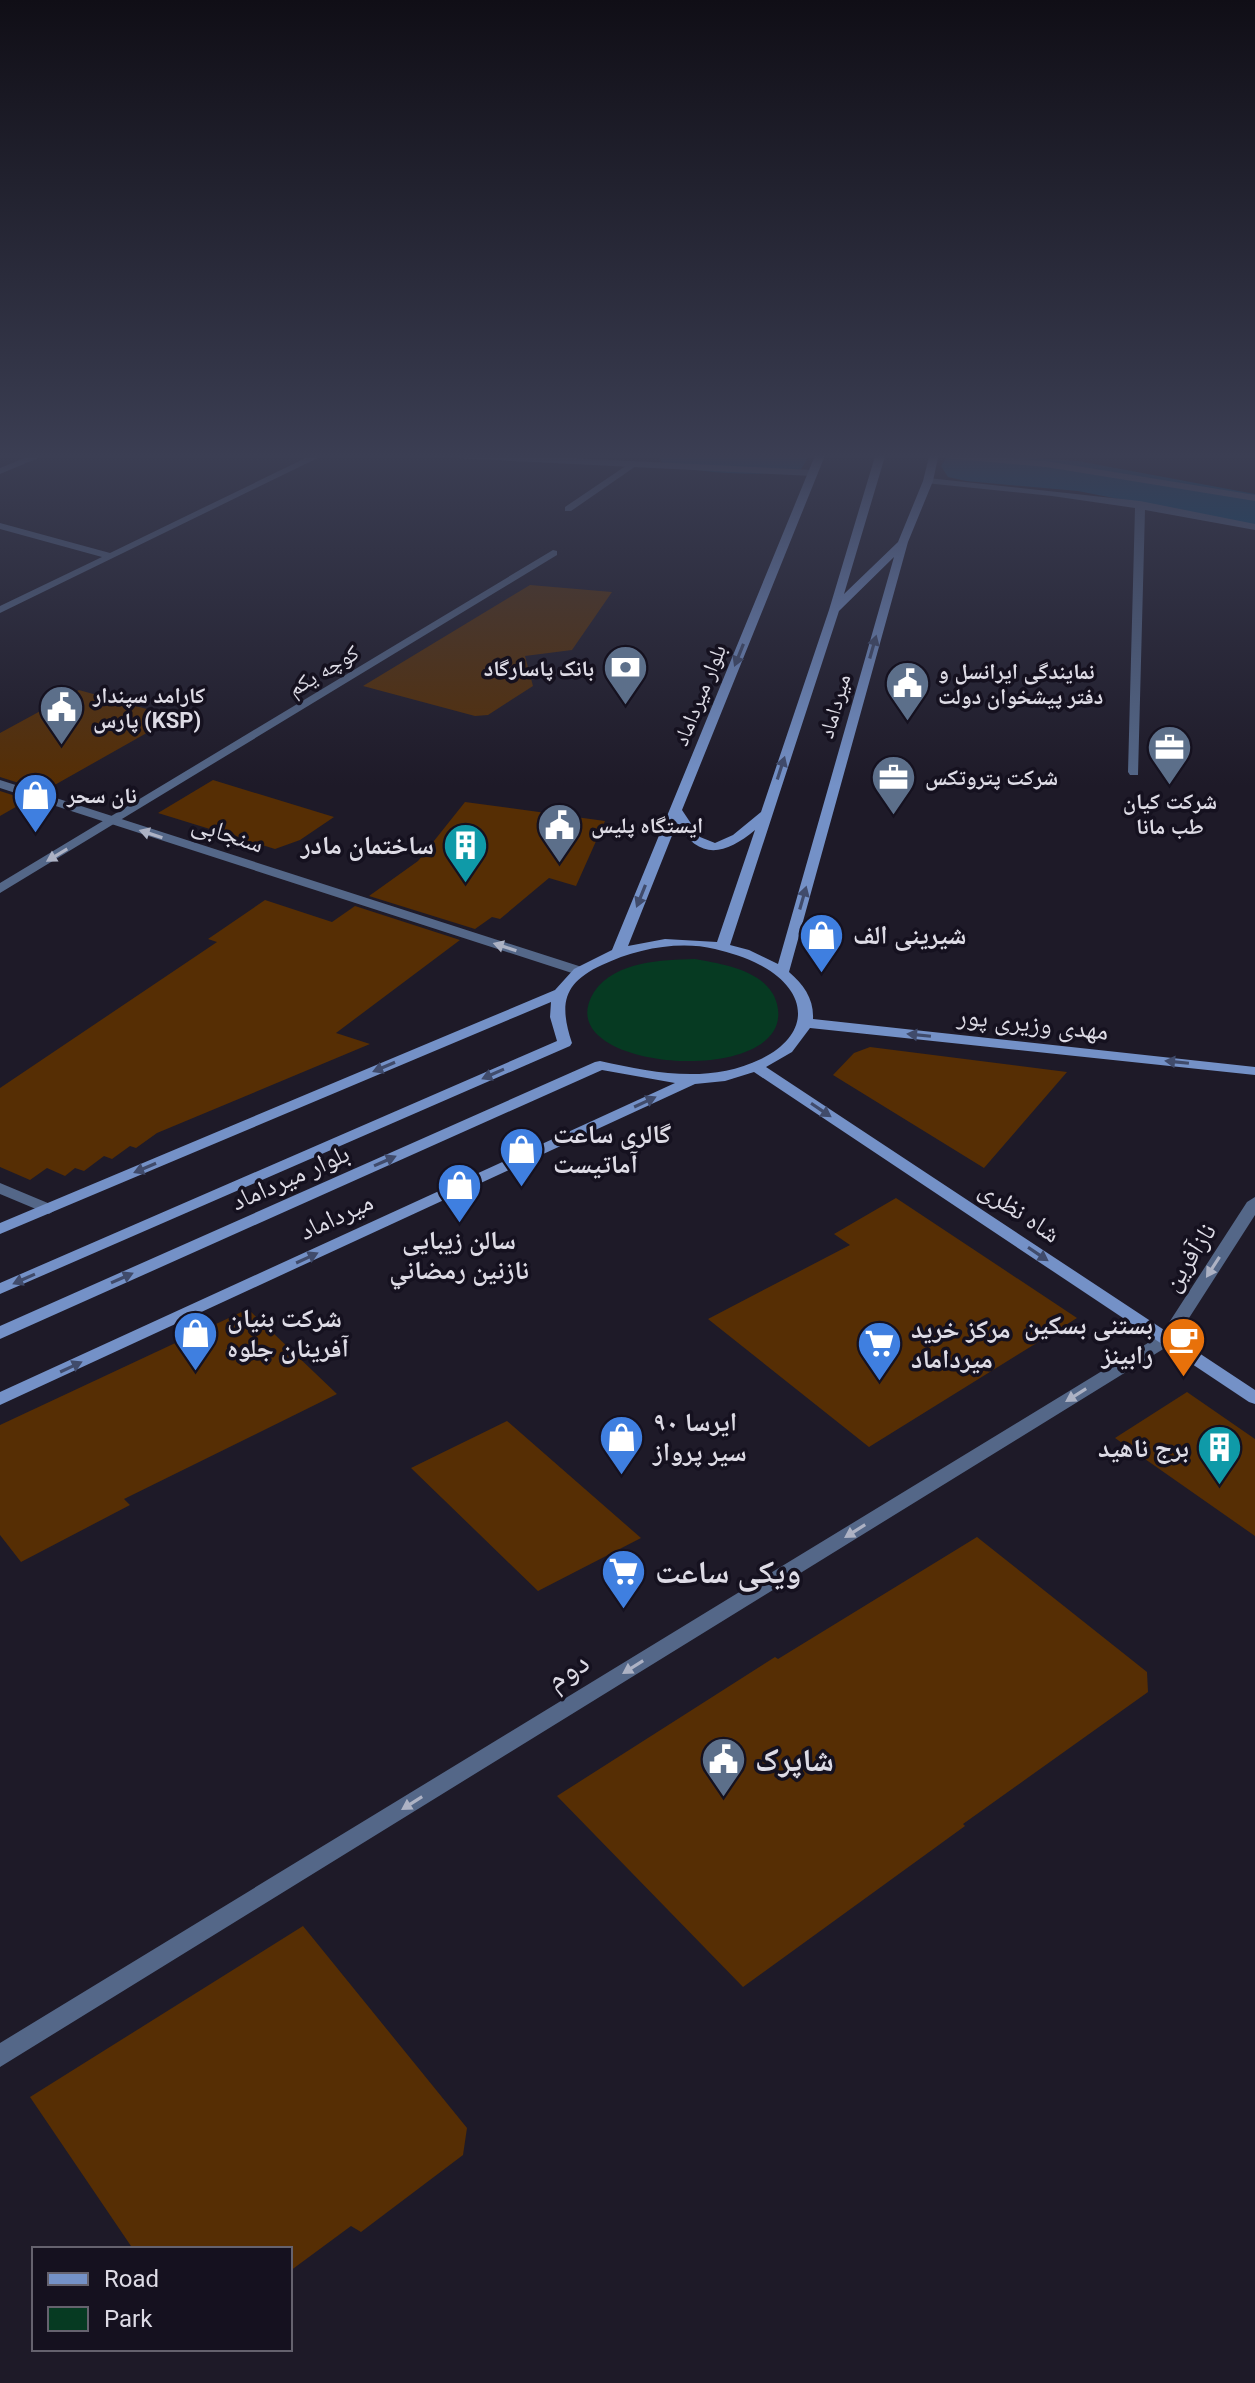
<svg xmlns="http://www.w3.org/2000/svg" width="1255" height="2383" font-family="Roboto,'Noto Naskh Arabic',sans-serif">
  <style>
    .green { fill: #063a22 }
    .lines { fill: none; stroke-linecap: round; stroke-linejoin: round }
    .river { fill: #00507f; fill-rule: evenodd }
    .building { fill: #562e04 }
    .minor { fill: #546788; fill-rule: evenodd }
    .tertiary { fill: #546788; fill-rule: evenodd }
    .secondary { fill: #7491c7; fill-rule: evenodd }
    .oneway { fill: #404b6b }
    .oneway2 { fill: #adb2c4 }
    .labels { text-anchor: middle; stroke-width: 7; stroke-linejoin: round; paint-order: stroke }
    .far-poi-label { font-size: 22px; font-weight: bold; fill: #dddbe5; stroke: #15111f; text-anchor: start }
    .far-street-label { font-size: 22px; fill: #dddbe5; stroke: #15111f }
    .street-label { font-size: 26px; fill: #dddbe5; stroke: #15111f }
    .poi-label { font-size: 26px; font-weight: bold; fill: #dddbe5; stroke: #15111f; text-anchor: start }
    .near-poi-label { font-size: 32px; font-weight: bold; fill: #dddbe5; stroke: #15111f; text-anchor: start }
    .near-street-label { font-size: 32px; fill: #dddbe5; stroke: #15111f }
  </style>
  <rect width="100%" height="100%" fill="#1e1a28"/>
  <!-- green -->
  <path class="green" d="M 695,959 C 723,964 769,971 777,1004 C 799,1090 543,1073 594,992 C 615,961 662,960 695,959 Z"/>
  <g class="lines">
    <!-- river -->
    <path class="river" d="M 656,453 L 804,453 L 808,458 L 801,469 C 764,478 700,473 663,464 Z
      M 958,453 L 1078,461 L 1255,494 L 1255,526 L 1078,491 L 966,481 L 948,477 L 941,466 L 948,455 Z"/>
  </g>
  <!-- building -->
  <path class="building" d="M 530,585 L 612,592 L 572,650 L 525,656 L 533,686 L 488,715 L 475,716 L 363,686 Z
    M 79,690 L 175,717 L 44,791 L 0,777 L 0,733 Z
    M 213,780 L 334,817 L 300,840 L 275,849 L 158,813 Z
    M 0,791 L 28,800 L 0,816 Z
    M 465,802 L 605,821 L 576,886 L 549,878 L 500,919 L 492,917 L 475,929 L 369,896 L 418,861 Z
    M 265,900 L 332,922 L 355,906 L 460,940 L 336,1033 L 370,1044 L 157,1133 L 136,1148 L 130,1146 L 112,1159 L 104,1156 L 84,1171 L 75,1168 L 65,1176 L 47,1168 L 30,1180 L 0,1167 L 0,1088 L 217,942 L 208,939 Z
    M 870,1047 L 1067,1072 L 984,1168 L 833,1075 L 854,1053 Z
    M 896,1198 L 1077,1318 L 869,1447 L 708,1319 L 850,1245 L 834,1234 Z
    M 248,1309 L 337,1394 L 124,1499 L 130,1505 L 21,1562 L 0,1535 L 0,1425 Z
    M 1187,1392 L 1255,1439 L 1255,1536 L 1115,1438 Z
    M 507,1421 L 641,1538 L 538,1591 L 411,1468 Z
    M 977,1537 L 1147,1672 L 1148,1692 L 963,1824 L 965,1826 L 743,1987 L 557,1796 L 775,1657 L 778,1659 Z
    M 303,1926 L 467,2128 L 463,2155 L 361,2232 L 351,2226 L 290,2271 L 290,2249 L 133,2249 L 30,2097 Z"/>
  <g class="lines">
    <!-- minor -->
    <path class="minor" d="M 37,453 L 50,453 L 0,474 L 0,468 Z
      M 316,453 L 328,453 L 0,613 L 0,606 L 102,557 L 0,529 L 0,523 L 110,553 Z
      M 930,453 L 1046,461 L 1255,495 L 1255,501 L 1046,467 L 934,457 Z
      M 633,461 L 636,462 L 636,466 L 571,511 L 565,511 L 565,507 Z
      M 928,478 L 1140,501 L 1255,524 L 1255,530 L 1145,510 L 1138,775 L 1130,775 L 1128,772 L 1135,508 L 1052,496 L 925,483 L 925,479 Z
      M 553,550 L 557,551 L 557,555 L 0,893 L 0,883 Z
      M 0,1183 L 55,1206 L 57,1209 L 49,1214 L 43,1212 L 0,1194 Z
      M 1255,1197 L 1255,1215 L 1173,1343 L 0,2067 L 0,2043 L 1161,1335 L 1247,1202 Z"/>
    <!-- tertiary -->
    <path class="tertiary" d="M 410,453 L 466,453 L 813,470 L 818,473 L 813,476 L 415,456 Z
      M 0,780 L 585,968 L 587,971 L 585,974 L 575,974 L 0,788 Z"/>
    <!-- secondary -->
    <path class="secondary" d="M 816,453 L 826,453 L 682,810 L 700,837 L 715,843 L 733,835 L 761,812 L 829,610 L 876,453 L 886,453 L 844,594 L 898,542 L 923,481 L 930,453 L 939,453 L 933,481 L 908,542 L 789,972 C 804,985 814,999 813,1019 L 1255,1067 L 1255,1075 L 810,1028 L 792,1052 L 766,1067 L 1255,1390 L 1255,1404 L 1249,1402 L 754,1072 L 725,1081 L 695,1084 L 0,1405 L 0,1392 L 675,1083 L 602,1070 L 0,1339 L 0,1326 L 595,1062 L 600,1061 C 654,1073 709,1084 761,1059 C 812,1034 809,991 760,965 C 746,957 730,953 715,949 C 679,940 635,949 602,965 C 563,983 559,1004 572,1043 L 570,1046 L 0,1294 L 0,1283 L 557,1041 L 550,1017 L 551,1002 L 0,1234 L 0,1223 L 555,990 L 574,969 L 612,950 ZM 894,557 L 778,964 L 749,950 L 730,945 L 839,611 ZM 677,823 C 699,861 725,855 755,830 L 717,942 L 665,939 L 628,946 Z"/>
  </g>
  <!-- one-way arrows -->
  <defs><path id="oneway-solid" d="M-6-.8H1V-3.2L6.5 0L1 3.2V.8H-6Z" transform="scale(2)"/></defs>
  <g class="oneway">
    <use href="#oneway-solid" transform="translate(873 647) rotate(-74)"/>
    <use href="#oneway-solid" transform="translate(739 655) rotate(112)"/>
    <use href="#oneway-solid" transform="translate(781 768) rotate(-72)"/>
    <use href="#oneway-solid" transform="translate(641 896) rotate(112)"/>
    <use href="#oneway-solid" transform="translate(803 898) rotate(-74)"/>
    <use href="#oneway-solid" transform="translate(919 1035) rotate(-174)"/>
    <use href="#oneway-solid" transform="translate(1177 1062) rotate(-174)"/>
    <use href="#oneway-solid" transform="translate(384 1067) rotate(157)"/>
    <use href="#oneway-solid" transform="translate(493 1074) rotate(156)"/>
    <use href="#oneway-solid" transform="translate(645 1102) rotate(-25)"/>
    <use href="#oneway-solid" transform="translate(821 1110) rotate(34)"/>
    <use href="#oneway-solid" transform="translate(385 1161) rotate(-24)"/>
    <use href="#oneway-solid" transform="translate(145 1168) rotate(157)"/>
    <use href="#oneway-solid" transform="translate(1038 1254) rotate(34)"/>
    <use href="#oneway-solid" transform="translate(307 1258) rotate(-25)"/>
    <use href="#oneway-solid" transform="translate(122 1278) rotate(-24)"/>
    <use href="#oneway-solid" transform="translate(24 1279) rotate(156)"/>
    <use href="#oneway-solid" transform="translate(71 1367) rotate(-25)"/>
  </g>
  <g class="oneway2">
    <use href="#oneway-solid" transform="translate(151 834) rotate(-162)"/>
    <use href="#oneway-solid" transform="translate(57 855) rotate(149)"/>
    <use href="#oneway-solid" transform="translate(505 947) rotate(-162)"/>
    <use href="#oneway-solid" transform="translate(1213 1267) rotate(123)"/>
    <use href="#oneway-solid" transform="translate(1076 1395) rotate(148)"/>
    <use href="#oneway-solid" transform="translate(855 1531) rotate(148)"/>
    <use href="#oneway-solid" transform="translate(633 1667) rotate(148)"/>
    <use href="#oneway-solid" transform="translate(412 1803) rotate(148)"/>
  </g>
  <!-- sky -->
  <linearGradient id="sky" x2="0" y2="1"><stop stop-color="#100e16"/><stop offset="0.58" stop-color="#3b3e53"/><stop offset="1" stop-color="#3b3e53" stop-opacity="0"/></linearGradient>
  <rect width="1255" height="786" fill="url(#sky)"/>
  <!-- icons -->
  <defs>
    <symbol id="bank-pin" viewBox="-11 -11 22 30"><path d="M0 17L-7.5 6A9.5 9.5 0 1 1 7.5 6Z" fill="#5c6f8a" stroke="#15111f"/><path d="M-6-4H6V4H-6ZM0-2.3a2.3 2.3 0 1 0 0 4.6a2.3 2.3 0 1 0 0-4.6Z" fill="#fff"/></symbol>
    <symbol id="civic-pin" viewBox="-11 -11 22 30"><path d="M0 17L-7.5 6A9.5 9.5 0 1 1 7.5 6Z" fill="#5c6f8a" stroke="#15111f"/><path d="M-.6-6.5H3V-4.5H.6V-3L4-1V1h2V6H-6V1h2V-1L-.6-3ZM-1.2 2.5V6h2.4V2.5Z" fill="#fff"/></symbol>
    <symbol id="office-pin" viewBox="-11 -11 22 30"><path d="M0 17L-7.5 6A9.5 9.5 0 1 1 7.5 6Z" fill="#5c6f8a" stroke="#15111f"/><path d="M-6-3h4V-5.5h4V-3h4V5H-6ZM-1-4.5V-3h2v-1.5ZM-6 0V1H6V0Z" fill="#fff"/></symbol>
    <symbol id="shop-pin" viewBox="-11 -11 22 30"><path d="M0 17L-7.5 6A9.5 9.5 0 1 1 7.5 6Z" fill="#3f7fe0" stroke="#15111f"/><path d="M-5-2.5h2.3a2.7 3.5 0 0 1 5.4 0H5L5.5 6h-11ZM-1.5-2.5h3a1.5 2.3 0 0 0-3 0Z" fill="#fff"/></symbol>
    <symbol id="building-pin" viewBox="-11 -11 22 30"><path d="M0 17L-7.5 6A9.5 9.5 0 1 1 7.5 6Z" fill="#0f9aa8" stroke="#15111f"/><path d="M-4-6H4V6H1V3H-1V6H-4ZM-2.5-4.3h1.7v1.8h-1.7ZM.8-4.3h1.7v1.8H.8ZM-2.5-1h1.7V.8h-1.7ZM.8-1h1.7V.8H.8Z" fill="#fff"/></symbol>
    <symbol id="cafe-pin" viewBox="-11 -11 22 30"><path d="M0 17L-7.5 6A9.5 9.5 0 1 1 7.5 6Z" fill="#e8710a" stroke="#15111f"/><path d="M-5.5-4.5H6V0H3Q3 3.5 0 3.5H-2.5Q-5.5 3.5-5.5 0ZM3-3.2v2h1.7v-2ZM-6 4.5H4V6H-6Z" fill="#fff"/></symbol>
    <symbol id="supermarket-pin" viewBox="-11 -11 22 30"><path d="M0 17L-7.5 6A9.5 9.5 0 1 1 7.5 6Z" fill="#3f7fe0" stroke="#15111f"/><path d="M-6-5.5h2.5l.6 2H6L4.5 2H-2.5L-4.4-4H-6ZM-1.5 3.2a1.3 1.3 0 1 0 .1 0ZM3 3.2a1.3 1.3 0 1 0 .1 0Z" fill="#fff"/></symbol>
  </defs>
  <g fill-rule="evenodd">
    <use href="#bank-pin" x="600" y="642" width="51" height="69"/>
    <use href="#civic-pin" x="882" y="658" width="51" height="69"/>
    <use href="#civic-pin" x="36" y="682" width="51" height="69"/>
    <use href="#office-pin" x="1144" y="722" width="51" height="69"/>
    <use href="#office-pin" x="868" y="752" width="51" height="69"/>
    <use href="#shop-pin" x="10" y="770" width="51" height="69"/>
    <use href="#civic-pin" x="534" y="800" width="51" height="69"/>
    <use href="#building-pin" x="440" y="820" width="51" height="69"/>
    <use href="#shop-pin" x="796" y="910" width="51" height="69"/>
    <use href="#shop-pin" x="496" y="1124" width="51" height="69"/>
    <use href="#shop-pin" x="434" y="1160" width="51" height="69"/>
    <use href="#shop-pin" x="170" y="1308" width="51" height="69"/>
    <use href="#cafe-pin" x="1158" y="1314" width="51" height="69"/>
    <use href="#supermarket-pin" x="854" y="1318" width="51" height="69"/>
    <use href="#shop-pin" x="596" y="1412" width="51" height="69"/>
    <use href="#building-pin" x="1194" y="1422" width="51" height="69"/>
    <use href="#supermarket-pin" x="598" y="1546" width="51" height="69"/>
    <use href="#civic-pin" x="698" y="1734" width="51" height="69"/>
  </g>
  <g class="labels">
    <!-- far-poi labels -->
    <g class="far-poi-label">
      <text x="594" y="676" text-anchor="end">بانک پاسارگاد</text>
      <text x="938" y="679">نمایندگی ایرانسل و<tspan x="938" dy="25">دفتر پیشخوان دولت</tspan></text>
      <text x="93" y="703">کارامد سپندار<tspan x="93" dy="25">پارس (KSP)</tspan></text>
      <text x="925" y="785">شرکت پتروتکس</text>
      <text x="67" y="803">نان سحر</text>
      <text x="1170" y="809" text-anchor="middle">شرکت کیان<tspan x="1170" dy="25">طب مانا</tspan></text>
      <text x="591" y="833">ایستگاه پلیس</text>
    </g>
    <!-- far-street labels -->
    <g class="far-street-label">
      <text transform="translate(323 670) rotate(-31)" y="8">کوچه یکم</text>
      <text transform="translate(699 695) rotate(-68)" y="8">بلوار میرداماد</text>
      <text transform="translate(834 706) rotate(-74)" y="8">میرداماد</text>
    </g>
    <!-- street labels -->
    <g class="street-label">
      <text transform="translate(228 833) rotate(18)" y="9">سنجابی</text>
      <text transform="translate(1033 1023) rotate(6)" y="9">مهدی وزیری پور</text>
      <text transform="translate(290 1177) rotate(-24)" y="9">بلوار میرداماد</text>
      <text transform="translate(1020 1211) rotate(34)" y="9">شاه نظری</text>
      <text transform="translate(336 1216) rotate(-25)" y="9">میرداماد</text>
      <text transform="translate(1189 1257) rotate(-57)" y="9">نازآفرین</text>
    </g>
    <!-- poi labels -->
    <g class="poi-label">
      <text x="434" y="854" text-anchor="end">ساختمان مادر</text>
      <text x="853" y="944">شیرینی الف</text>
      <text x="553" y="1143">گالری ساعت<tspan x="553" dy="30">آماتیست</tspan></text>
      <text x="459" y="1249" text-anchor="middle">سالن زیبایی<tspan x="459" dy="30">نازنين رمضاني</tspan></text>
      <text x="227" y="1327">شرکت بنیان<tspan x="227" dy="30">آفرینان جلوه</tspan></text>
      <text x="1153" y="1334" text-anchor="end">بستنی بسکین<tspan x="1153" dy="30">رابینز</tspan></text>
      <text x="911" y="1338">مرکز خرید<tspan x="911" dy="30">میرداماد</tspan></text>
      <text x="653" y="1431">ایرسا ۹۰<tspan x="653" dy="30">سیر پرواز</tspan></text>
      <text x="1189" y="1457" text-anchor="end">برج ناهید</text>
    </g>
    <!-- near-poi labels -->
    <g class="near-poi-label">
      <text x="655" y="1583">ویکی ساعت</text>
      <text x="755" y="1771">شاپرک</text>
    </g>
    <!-- near-street labels -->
    <g class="near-street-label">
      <text transform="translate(567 1670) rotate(-32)" y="11">دوم</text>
    </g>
  </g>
  <!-- legend -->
  <rect x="32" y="2247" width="260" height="104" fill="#15111f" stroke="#65626e" stroke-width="2"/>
  <rect x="48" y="2273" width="40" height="12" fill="#7491c7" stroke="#65626e" stroke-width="2"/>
  <text x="104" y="2287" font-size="24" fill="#dddbe5">Road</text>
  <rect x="48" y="2307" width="40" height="24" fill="#063a22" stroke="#65626e" stroke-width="2"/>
  <text x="104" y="2327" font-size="24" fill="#dddbe5">Park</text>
</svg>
